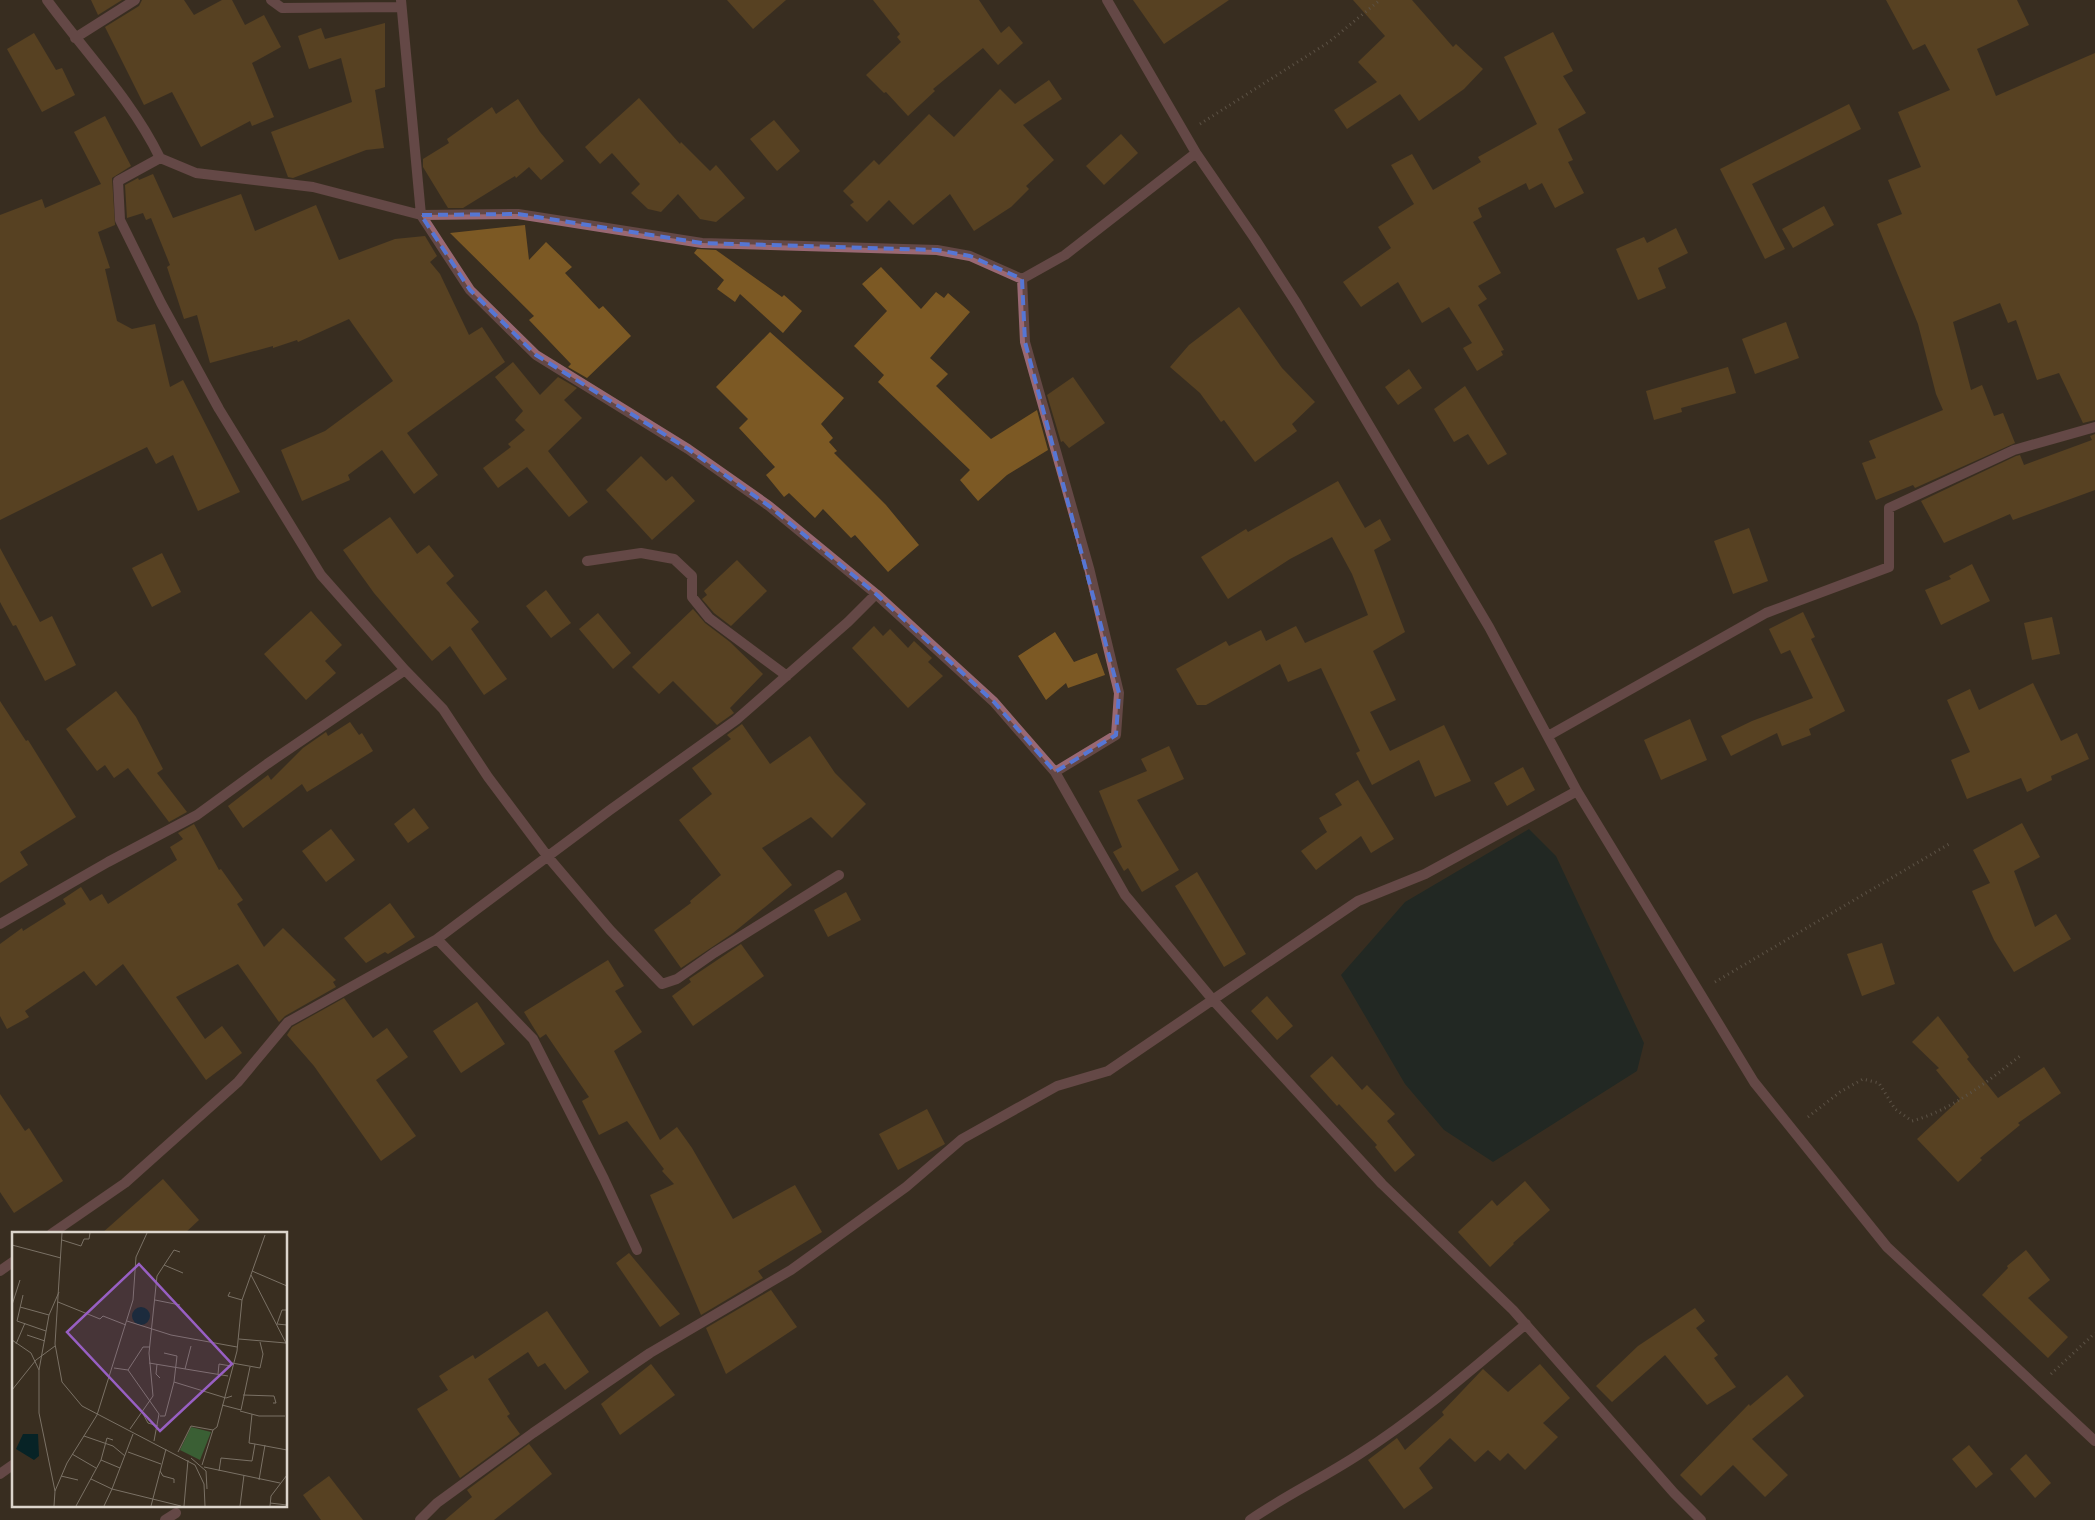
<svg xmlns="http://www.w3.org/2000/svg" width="2095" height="1520" font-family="Signika,sans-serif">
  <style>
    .water { fill: #072326 }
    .building { fill: #7c5924 }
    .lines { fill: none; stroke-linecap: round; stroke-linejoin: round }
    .path { stroke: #877e72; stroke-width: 3; stroke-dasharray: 1 4; stroke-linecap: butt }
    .minor { stroke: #996873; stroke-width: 10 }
    .marked { fill: none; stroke: #5676d4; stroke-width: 4; stroke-dasharray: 10 6; stroke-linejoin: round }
    .inset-road { fill: none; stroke: #7a7165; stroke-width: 1 }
    .view { fill: #985fc3; fill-opacity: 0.15; stroke: #985fc3; stroke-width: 2.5 }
    .inset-edge { fill: none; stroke: #dcd5cc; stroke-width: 2.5 }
  </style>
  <rect width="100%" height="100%" fill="#392e20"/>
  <!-- water -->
  <path class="water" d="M 1529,829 L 1556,856 L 1644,1043 L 1637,1071 L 1493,1162 L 1444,1130 L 1405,1084 L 1341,975 L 1405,902 Z"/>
  <!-- building -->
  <path class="building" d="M 91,0 L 122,0 L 98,15 Z
    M 142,0 L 184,0 L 194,15 L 222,0 L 232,0 L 245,25 L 264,15 L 281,47 L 252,63 L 274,117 L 252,126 L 250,121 L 201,147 L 172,92 L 144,105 L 105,27 L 139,6 Z
    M 727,0 L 786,0 L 753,29 Z
    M 873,0 L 979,0 L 1001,33 L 1009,26 L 1023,43 L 998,65 L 983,48 L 933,89 L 935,91 L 908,116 L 886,92 L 884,93 L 866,75 L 901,42 L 897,37 L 900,34 Z
    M 1133,0 L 1229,0 L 1164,44 Z
    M 1353,0 L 1412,0 L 1453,47 L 1456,44 L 1483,69 L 1464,89 L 1419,121 L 1400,94 L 1347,129 L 1334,110 L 1377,82 L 1358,62 L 1385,36 Z
    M 1886,0 L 2017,0 L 2029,25 L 1977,49 L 1996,96 L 2095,53 L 2095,420 L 2083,423 L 2059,373 L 2037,380 L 2016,320 L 2008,323 L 2000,303 L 1953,322 L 1971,390 L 1982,385 L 1994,416 L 2003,413 L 2015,443 L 1915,488 L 1913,485 L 1876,500 L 1862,463 L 1876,458 L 1869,441 L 1943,410 L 1936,394 L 1918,324 L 1877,224 L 1902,214 L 1888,180 L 1921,167 L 1898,112 L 1950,90 L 1925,44 L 1913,50 Z
    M 385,23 L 385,87 L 375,90 L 384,148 L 366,150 L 293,178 L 288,177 L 271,132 L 352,102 L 341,58 L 309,69 L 298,36 L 321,28 L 325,39 Z
    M 1553,32 L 1573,71 L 1563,76 L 1586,113 L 1558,129 L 1573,160 L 1568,162 L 1584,193 L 1555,208 L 1542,183 L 1529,190 L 1526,183 L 1478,208 L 1482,217 L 1473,222 L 1501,273 L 1478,286 L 1487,299 L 1478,305 L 1504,350 L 1501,351 L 1503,355 L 1477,371 L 1463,348 L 1472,343 L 1449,307 L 1422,323 L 1398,282 L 1361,307 L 1343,282 L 1391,248 L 1378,227 L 1414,204 L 1391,165 L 1412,154 L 1433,190 L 1481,162 L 1478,157 L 1537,124 L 1504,57 Z
    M 34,33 L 56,70 L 62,68 L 75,95 L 42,112 L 7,49 Z
    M 1049,80 L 1062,99 L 1023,125 L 1054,160 L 1026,186 L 1029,189 L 1011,207 L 974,231 L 950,194 L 913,225 L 889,200 L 867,222 L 850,205 L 854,202 L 843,191 L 874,160 L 879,165 L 929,114 L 954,137 L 1000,89 L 1015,104 Z
    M 639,98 L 680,144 L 681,142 L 710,171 L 716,165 L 745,198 L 716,222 L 700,219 L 678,194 L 661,212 L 648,209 L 631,193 L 640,184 L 612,153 L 600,164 L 585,147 Z
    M 518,99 L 540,132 L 564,161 L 541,180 L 529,167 L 516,178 L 515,176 L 463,208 L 448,208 L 423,167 L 423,159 L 449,143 L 447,139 L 492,107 L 496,114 Z
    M 1849,104 L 1861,129 L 1752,184 L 1785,249 L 1765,259 L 1720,169 Z
    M 105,116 L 131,166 L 112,178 L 115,225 L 98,232 L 110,268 L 105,269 L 117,321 L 132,329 L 155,324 L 170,387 L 183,380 L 240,492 L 198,511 L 173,455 L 156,464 L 147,447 L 0,520 L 0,215 L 42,199 L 45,208 L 101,184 L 74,132 Z
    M 774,120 L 800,151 L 777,171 L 750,139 Z
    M 1121,134 L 1138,153 L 1104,185 L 1086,166 Z
    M 153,174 L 173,218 L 241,194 L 255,231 L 316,205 L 339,260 L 395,239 L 425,236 L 437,256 L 430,262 L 440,274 L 469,335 L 482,327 L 505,362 L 407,433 L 438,475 L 414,494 L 382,450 L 348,475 L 350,480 L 302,501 L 281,450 L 325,431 L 393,381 L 349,319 L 298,342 L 297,340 L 273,348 L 273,346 L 210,363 L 197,315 L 184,319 L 167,267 L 170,265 L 151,218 L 146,220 L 143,213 L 127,218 L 125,185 L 138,178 L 139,180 Z
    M 1824,206 L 1834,225 L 1793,248 L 1782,229 Z
    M 525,225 L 529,260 L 546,242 L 572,267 L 565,273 L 599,309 L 603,306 L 631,336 L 587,378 L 568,367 L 571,364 L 529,320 L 534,316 L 450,233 Z
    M 1676,228 L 1688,253 L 1658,268 L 1666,288 L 1638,300 L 1616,249 L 1644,237 L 1647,243 Z
    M 697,249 L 716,250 L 782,297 L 784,295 L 802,311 L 783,333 L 740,294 L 735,302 L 717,289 L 724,280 L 694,253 Z
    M 881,267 L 921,309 L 936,292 L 944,298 L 948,293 L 970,312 L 930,358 L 948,374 L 936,386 L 991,439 L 1037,410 L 1048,450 L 1007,475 L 978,501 L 960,480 L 970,470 L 878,382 L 884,375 L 854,346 L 887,311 L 862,284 Z
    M 1239,307 L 1282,368 L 1315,402 L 1292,424 L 1297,431 L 1255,462 L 1224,420 L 1221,422 L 1200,393 L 1170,367 L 1189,345 Z
    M 1786,322 L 1799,358 L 1755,374 L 1742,339 Z
    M 770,332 L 844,398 L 821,424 L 833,438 L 829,442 L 837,451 L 834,453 L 886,505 L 919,545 L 888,572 L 855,535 L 851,538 L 823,509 L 815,518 L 789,493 L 784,497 L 766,475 L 775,467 L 739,428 L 748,419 L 716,387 Z
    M 513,362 L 540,395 L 558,377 L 577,388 L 564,400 L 582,418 L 548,451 L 588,502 L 569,517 L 527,467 L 498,488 L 483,468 L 511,447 L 508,444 L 525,430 L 515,420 L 523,411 L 495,377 Z
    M 1728,367 L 1736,393 L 1681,408 L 1682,412 L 1654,420 L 1646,391 Z
    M 1409,369 L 1422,388 L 1398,405 L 1385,387 Z
    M 1073,377 L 1105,423 L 1069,448 L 1063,441 L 1061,442 L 1047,395 Z
    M 1465,386 L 1507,454 L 1488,465 L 1468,434 L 1454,442 L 1434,409 Z
    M 2095,434 L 2095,490 L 2013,520 L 2010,514 L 1944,543 L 1921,501 L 2016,456 L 2020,455 L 2024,465 L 2092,440 L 2090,436 Z
    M 641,456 L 666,481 L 672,476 L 695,501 L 652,540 L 606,490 Z
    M 1338,481 L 1365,528 L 1380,519 L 1391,540 L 1374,550 L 1405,632 L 1373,651 L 1396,700 L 1370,712 L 1390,751 L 1444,725 L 1471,781 L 1435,797 L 1419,760 L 1372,785 L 1356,753 L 1360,751 L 1321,668 L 1288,682 L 1280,664 L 1206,705 L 1197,705 L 1176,669 L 1226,641 L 1229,646 L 1261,630 L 1266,641 L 1296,626 L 1305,643 L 1368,615 L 1352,574 L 1332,537 L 1290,559 L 1228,599 L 1201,557 L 1246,529 L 1248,532 Z
    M 390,517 L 417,554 L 429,545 L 454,576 L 446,583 L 479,622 L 471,629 L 507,679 L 484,695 L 450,646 L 432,661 L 374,593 L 343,550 Z
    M 1749,528 L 1768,581 L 1733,594 L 1714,541 Z
    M 0,548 L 40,622 L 52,616 L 76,665 L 45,681 L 16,625 L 13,626 L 0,602 Z
    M 162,553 L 181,592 L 152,607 L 132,568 Z
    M 737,560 L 767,591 L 731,626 L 714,613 L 702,599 L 707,595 L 704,591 Z
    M 1972,564 L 1990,601 L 1941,625 L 1925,590 L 1951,579 L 1949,576 Z
    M 546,590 L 571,623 L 551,638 L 526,606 Z
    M 693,609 L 705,623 L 730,642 L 763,674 L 730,708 L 734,713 L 717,725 L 673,681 L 659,694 L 632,667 Z
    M 311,611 L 342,645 L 325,661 L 336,673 L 306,700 L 264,654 Z
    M 1803,612 L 1815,637 L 1811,639 L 1845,711 L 1809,729 L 1811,735 L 1782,746 L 1777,733 L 1731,756 L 1721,736 L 1752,721 L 1813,698 L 1790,650 L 1781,654 L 1769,629 Z
    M 598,613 L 631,653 L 613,669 L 579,629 Z
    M 2052,617 L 2060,654 L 2032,660 L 2024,623 Z
    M 874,626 L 883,636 L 890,629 L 908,648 L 914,641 L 932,658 L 928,662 L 943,676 L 908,708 L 852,648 Z
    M 1055,632 L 1074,662 L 1097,653 L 1105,675 L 1068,688 L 1066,683 L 1046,700 L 1018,656 Z
    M 2033,683 L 2061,741 L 2077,733 L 2089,759 L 2051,776 L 2052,780 L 2027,792 L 2021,778 L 1967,799 L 1951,760 L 1970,752 L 1947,700 L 1970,689 L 1979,710 Z
    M 116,691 L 136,717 L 163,769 L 157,773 L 187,812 L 169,822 L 128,768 L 114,778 L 105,765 L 97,771 L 66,729 Z
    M 0,701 L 26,741 L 28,740 L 76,817 L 20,852 L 28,865 L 0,883 Z
    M 1690,719 L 1707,760 L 1661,780 L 1644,740 Z
    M 350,722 L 359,735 L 362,733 L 373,751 L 307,792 L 302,784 L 243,828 L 228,806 L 268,775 L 271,780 L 303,748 L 326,732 L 328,736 Z
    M 742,724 L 770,764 L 810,736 L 835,773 L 866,804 L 832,838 L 811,817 L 762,848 L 792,885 L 733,933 L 681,968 L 654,930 L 691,903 L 690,901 L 721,875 L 679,820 L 712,794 L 692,768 L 731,739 L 727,735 Z
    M 1169,746 L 1184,779 L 1137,800 L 1179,870 L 1142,892 L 1128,868 L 1124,871 L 1113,852 L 1122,847 L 1099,791 L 1147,771 L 1141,759 Z
    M 1523,767 L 1535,790 L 1507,806 L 1494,783 Z
    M 1358,780 L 1394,839 L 1371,853 L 1361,836 L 1316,870 L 1301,851 L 1327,832 L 1319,818 L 1342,805 L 1335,794 Z
    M 414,808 L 429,828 L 408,843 L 394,824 Z
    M 2022,823 L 2040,857 L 2014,871 L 2035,927 L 2056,914 L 2071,939 L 2014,972 L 1994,940 L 1972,891 L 1990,883 L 1973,850 Z
    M 194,824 L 219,870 L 221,869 L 243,900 L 237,904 L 264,947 L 283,928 L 336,980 L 333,982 L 336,987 L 285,1016 L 279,1022 L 238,964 L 176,997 L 205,1039 L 222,1026 L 242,1053 L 206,1080 L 123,964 L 96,986 L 84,971 L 25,1011 L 29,1017 L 7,1029 L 0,1016 L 0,944 L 22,928 L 23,931 L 66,904 L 63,899 L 81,887 L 90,901 L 102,894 L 108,904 L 177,860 L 170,847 L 183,839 L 178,833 Z
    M 331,829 L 355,860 L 326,882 L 302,851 Z
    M 1197,872 L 1246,954 L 1224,967 L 1175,886 Z
    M 846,892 L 861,920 L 828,937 L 814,910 Z
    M 390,903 L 415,937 L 388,954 L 385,952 L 366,963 L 344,938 Z
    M 1882,943 L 1895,984 L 1862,996 L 1847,954 Z
    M 741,944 L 764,976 L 693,1026 L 672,996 L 691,982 L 689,979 Z
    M 608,960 L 624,986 L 615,991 L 642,1032 L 614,1051 L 660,1140 L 677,1127 L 692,1148 L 733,1219 L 795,1185 L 822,1232 L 758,1271 L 763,1278 L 701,1315 L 650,1195 L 674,1184 L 662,1171 L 664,1169 L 627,1121 L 599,1135 L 582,1101 L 589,1097 L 546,1034 L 540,1038 L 524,1012 Z
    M 1267,996 L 1293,1026 L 1277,1040 L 1251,1011 Z
    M 344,998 L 373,1038 L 387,1028 L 408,1057 L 376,1080 L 416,1136 L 381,1161 L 314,1066 L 287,1035 L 292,1027 Z
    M 477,1002 L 505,1044 L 461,1073 L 433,1031 Z
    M 1938,1016 L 1969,1057 L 1967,1059 L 1998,1098 L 2044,1067 L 2061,1093 L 2018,1123 L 2020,1125 L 1980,1158 L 1982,1160 L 1958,1182 L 1917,1139 L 1960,1099 L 1936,1070 L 1939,1068 L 1912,1042 Z
    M 1332,1056 L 1362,1090 L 1367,1085 L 1395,1114 L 1387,1121 L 1415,1155 L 1395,1172 L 1375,1147 L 1377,1145 L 1339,1104 L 1337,1106 L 1310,1076 Z
    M 0,1094 L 25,1131 L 29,1128 L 63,1181 L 14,1213 L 0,1192 Z
    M 927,1109 L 945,1144 L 898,1170 L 879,1134 Z
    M 163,1179 L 199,1220 L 184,1234 L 101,1234 Z
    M 1525,1181 L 1550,1210 L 1513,1243 L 1514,1244 L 1490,1267 L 1458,1232 L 1492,1200 L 1497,1206 Z
    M 2026,1250 L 2050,1280 L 2028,1298 L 2068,1337 L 2048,1358 L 1982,1295 L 2008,1268 L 2007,1266 Z
    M 629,1253 L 680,1314 L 660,1327 L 616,1263 Z
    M 771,1290 L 797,1327 L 726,1374 L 706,1328 Z
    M 1695,1308 L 1705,1321 L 1696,1328 L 1718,1355 L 1714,1358 L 1736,1387 L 1707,1405 L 1665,1355 L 1612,1402 L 1596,1386 L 1638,1346 Z
    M 547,1311 L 589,1372 L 565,1390 L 545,1363 L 538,1367 L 528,1352 L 488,1379 L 510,1414 L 507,1416 L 520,1434 L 460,1478 L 417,1409 L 448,1390 L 439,1376 L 473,1355 L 475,1359 Z
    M 651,1364 L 675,1395 L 620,1435 L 601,1404 Z
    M 1540,1364 L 1570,1398 L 1543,1423 L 1558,1437 L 1525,1470 L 1508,1453 L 1500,1461 L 1488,1450 L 1475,1462 L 1450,1438 L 1419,1468 L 1433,1488 L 1404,1509 L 1368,1460 L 1397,1438 L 1405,1450 L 1444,1415 L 1442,1412 L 1483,1369 L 1508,1392 Z
    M 1787,1375 L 1804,1396 L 1752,1439 L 1788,1475 L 1765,1497 L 1733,1465 L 1701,1496 L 1680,1475 L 1749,1404 L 1750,1406 Z
    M 529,1444 L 552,1474 L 494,1520 L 445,1520 L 472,1497 L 467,1490 Z
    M 1969,1445 L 1993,1474 L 1976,1488 L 1952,1459 Z
    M 2026,1454 L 2051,1483 L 2035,1498 L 2010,1469 Z
    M 329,1476 L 363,1520 L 321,1520 L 303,1495 Z"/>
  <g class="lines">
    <!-- path -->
    <path class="path" d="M 1200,124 L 1329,42 L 1380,0
      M 1715,982 L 1949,844
      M 1808,1117 L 1840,1092 L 1863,1079 L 1879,1083 L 1895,1109 L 1912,1121 C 1952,1110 1987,1082 2020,1056
      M 2051,1374 L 2095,1333"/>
    <!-- minor -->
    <path class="minor" d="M 47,0 C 85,52 132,100 160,158 L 196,173 L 313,187 L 421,215 L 518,214 L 702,243 L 937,250 L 970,256 L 1022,279 L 1065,255 L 1196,153
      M 271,0 L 282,8 L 400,7
      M 401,0 L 421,215 L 470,290 L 536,355 L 688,449 L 769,506 L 876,594 L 994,702 L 1055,772 L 1125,895 L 1213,1000 L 1382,1184 L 1513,1310 L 1674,1493 L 1701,1520
      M 1107,0 L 1196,153 L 1255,239 L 1297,304 L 1489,627 L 1577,791 L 1754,1082 L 1887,1247 L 2095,1441
      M 75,38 L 135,0
      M 1022,279 L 1025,342 L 1089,568 L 1119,693 L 1116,735 L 1055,772
      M 587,561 L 641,553 L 674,559 L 692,576 L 692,597 L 709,618 L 787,676
      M 405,670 L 443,709 L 488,777 L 548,857 L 610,930 L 662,984 L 677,979 L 714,953 L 839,875
      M 1548,736 L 1766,613 L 1889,567 L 1889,508 L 2014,450 L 2095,427
      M 0,924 L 108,862 L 197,815 L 267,764 L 405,670 L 321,575 L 219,409 L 161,303 L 120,220 L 118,181 L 160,158
      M 437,939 L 533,1039 L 604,1179 L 637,1250
      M 51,1234 L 125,1183 L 238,1082 L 288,1022 L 437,939 L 610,810 L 736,720 L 848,622 L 876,594
      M 0,1271 L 14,1261
      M 0,1474 L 14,1464
      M 165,1520 L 176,1513
      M 420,1520 L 437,1503 L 533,1433 L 650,1353 L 791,1270 L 906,1187 L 962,1139 L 1057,1086 L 1108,1071 L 1358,901 L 1425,874 L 1577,791
      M 1250,1520 C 1286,1495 1325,1477 1361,1453 C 1419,1416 1472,1369 1526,1324"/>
  </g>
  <!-- marked area -->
  <path d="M0 0H2095V1520H0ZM 518,214 L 702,243 L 937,250 L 970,256 L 1022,279 L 1025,342 L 1119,693 L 1116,735 L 1055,772 L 994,702 L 876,594 L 769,506 L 688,449 L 536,355 L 470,290 L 421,215 Z" fill="#392e20" fill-opacity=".55" fill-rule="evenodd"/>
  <path class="marked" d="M 518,214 L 702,243 L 937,250 L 970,256 L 1022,279 L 1025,342 L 1119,693 L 1116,735 L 1055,772 L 994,702 L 876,594 L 769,506 L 688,449 L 536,355 L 470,290 L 421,215 Z"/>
  <!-- overview -->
  <g transform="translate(12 1232)">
    <rect width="275" height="275" fill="#392e20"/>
    <path d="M 179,195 L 199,200 L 188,228 L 168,218 Z" fill="#3a5f34"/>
    <path d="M120 84a9 9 0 1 1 18 0a9 9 0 1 1-18 0ZM 11,202 L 26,202 L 27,224 L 22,228 L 4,217 Z" fill="#072326"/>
    <path class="inset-road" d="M 50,1 L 43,112 L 50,150 L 70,174 L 183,233 L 192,252 L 193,274M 50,8 L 69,14 L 72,7 L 77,7 L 78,1M 0,13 L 49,26M 152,33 L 171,41M 240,39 L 275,54M 239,43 L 275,113M 218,60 L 216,64 L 230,68M 11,63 L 5,89 L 34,99M 143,68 L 168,73M 46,70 L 88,87 L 91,84 L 114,93M 0,73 L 8,48M 8,75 L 37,83M 275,78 L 270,78 L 265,92 L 275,93M 115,89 L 159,103 L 225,115M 15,103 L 33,109M 227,107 L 274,111M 0,108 L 19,121 L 27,138 L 27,181 L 43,259 L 42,274M 4,112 L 13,91M 152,121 L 165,124 L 162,150M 137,131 L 216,144M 220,131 L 248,136 L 251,122 L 248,110M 145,132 L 144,142 L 148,146M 102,136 L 116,138 L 147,182 L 142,209M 173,137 L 179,114M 27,138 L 37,83 L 47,60M 116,138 L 131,115 L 138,115M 206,142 L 207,132 L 219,134M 0,158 L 24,128 L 43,114M 231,163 L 262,164 L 264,171 L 261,171M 210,173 L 229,178 L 238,135M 228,179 L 247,184 L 273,184M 130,180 L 136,191 L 146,194M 240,182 L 237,211 L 243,212M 85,183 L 121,68 L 124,25 L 135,1M 148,184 L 153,184 L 162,150 L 214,166 L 220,164M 118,197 L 141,164 L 137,121 L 145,44 L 162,18 L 168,20M 121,202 L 100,257 L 169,274M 72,204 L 101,214 L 113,224M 116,220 L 149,232M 166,220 L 179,194 L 201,198 L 205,195 L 225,119 L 230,68 L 253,3M 60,222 L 84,236M 179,226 L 194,239 L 195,257M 89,228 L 108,236M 190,233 L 201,198M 192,235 L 268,251M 148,239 L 151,244 L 162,247 L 162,251M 207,239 L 209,226 L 240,229 L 243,212 L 275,218M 49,244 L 66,248M 79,247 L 100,257 L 92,274M 247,248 L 253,213M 43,259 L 55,231 L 85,183M 258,271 L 275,273M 64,274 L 89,228 L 95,206 L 101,208M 139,274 L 154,217M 172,274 L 176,228M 228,274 L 232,243M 258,274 L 259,264 L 275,243"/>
    <path class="view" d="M 127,32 L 220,132 L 148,199 L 55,100 Z"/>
    <rect width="275" height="275" class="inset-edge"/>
  </g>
</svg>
